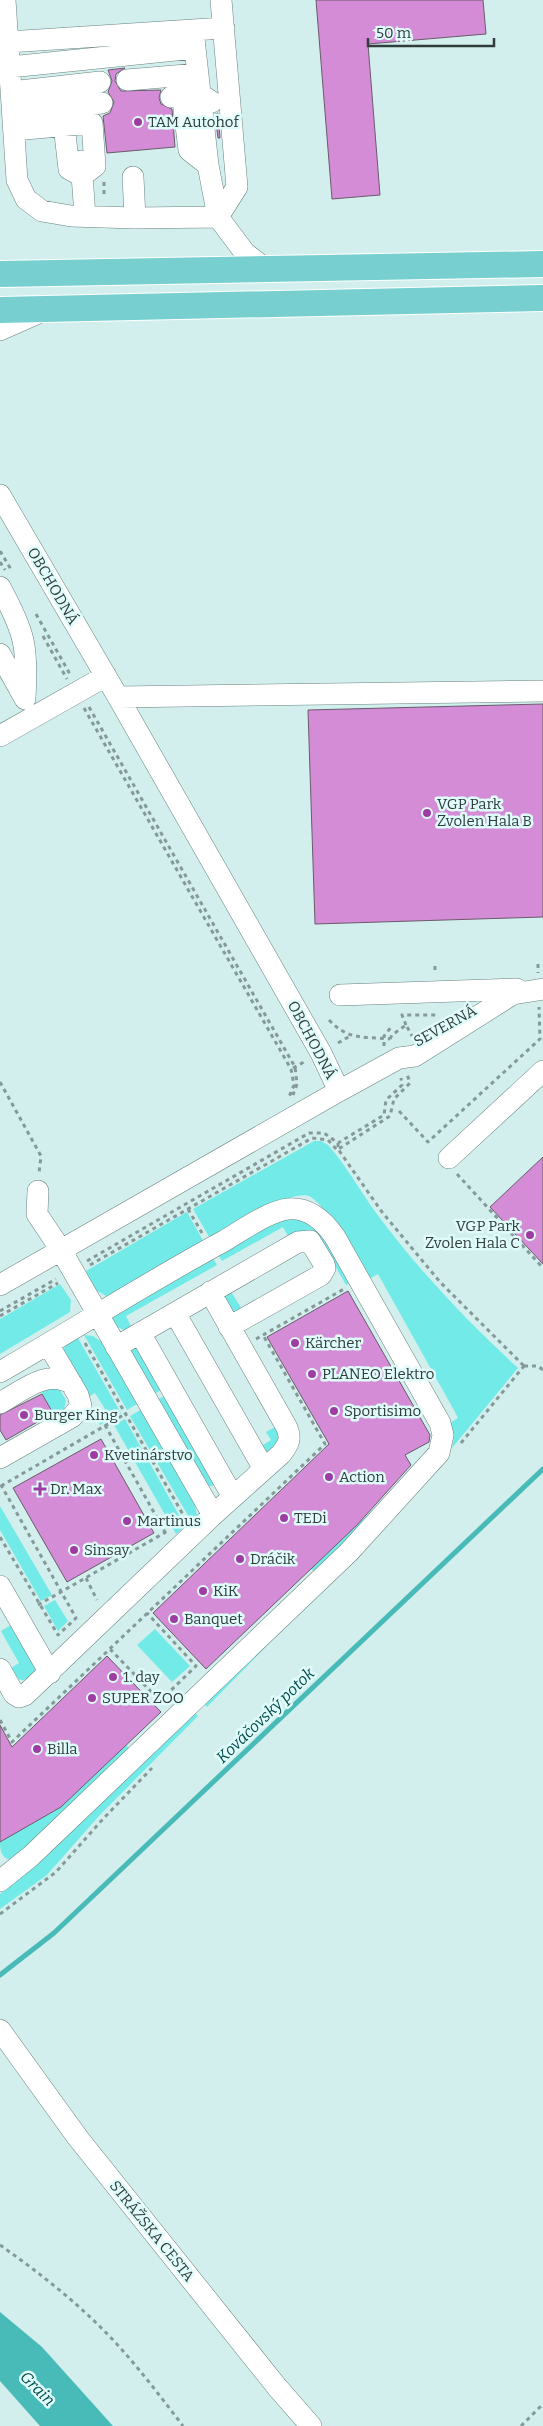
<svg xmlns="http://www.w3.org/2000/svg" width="543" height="2426" font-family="Bitter,serif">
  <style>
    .green { fill: #72eae7 }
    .water { fill: #48bab8 }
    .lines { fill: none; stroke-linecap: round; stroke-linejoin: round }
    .stream { stroke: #48bab8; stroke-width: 5 }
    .building { fill: #d38cd5; stroke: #6a5b6a }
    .minor-casing { stroke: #698281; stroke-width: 22 }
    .major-casing { stroke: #fff; stroke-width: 28 }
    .path { stroke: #859998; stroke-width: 3; stroke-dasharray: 4 4; stroke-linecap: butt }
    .minor { stroke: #fff; stroke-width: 21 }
    .major { stroke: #77d0cf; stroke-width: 26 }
    .poi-dot { fill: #9e3ca3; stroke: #dffcfb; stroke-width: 2 }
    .labels { text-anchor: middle; stroke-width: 5; stroke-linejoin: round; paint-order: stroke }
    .poi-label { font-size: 15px; fill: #313c3c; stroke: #dffcfb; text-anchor: start }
    .street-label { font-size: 15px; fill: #313c3c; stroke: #dffcfb }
    .water-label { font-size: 16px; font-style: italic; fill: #024b4a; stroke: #dffcfb }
  </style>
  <rect width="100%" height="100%" fill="#d2efed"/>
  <!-- green -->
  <path class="green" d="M 314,1141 L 321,1141 L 328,1145 C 350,1170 365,1200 386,1226 C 426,1278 470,1324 518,1368 L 452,1448 L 454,1438 L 448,1424 L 458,1418 L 455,1412 L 378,1274 L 367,1280 C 354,1258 331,1211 311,1197 C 293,1186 228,1230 211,1240 L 193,1209 Z
    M 187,1212 L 205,1244 L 108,1297 L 94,1289 L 86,1271 Z
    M 280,1217 L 311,1221 L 354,1280 L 346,1285 L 319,1238 L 289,1238 L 283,1227 L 222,1261 L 216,1252 Z
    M 211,1255 L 217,1265 L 126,1316 L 132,1328 L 124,1330 L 115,1326 L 112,1317 Z
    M 60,1284 L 71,1300 L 70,1312 L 0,1354 L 0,1319 Z
    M 230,1290 L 243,1311 L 237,1314 L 229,1311 L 224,1294 Z
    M 84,1335 L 93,1336 L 102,1342 L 139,1403 L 127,1410 Z
    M 78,1338 L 121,1413 L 100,1425 L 94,1415 L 105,1409 L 95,1393 L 85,1399 L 62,1351 L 67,1344 Z
    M 136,1347 L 163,1389 L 154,1394 L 131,1351 Z
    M 38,1386 L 59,1388 L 66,1400 L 64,1410 L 55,1416 Z
    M 166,1395 L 215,1484 L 212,1486 L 207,1486 L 157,1400 Z
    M 142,1409 L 194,1501 L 197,1515 L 193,1524 L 130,1416 Z
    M 125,1419 L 185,1526 L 176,1534 L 114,1425 Z
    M 277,1426 L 281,1438 L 270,1451 L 265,1451 L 260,1447 L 271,1440 L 266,1432 Z
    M 414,1470 L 360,1532 L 314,1571 L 311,1569 Z
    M 0,1506 L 52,1595 L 41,1601 L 0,1530 Z
    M 313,1599 L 207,1707 L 202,1702 Z
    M 55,1600 L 68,1621 L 58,1631 L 44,1606 Z
    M 11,1625 L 36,1669 L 36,1674 C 24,1683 17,1682 8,1670 L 19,1663 L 1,1631 Z
    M 155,1629 L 190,1666 L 172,1682 L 137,1645 Z
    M 193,1711 L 198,1716 L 98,1817 L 47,1875 L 0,1909 L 0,1894 Z
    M 126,1745 L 131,1750 L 11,1860 C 1,1858 0,1850 0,1842 L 61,1807 Z"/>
  <!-- water -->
  <path class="water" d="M 0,2312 L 42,2347 L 113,2426 L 40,2426 L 0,2381 Z"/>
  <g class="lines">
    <!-- stream -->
    <path class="stream" d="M 0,1975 L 54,1933 L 543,1469"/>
  </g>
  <!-- building -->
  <path class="building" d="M 316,0 L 483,0 L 486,34 L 368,44 L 380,195 L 332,199 Z
    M 125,68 L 116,74 L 115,81 L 121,91 L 161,90 L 159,98 L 161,104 L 172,109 L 175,147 L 107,153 L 103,116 L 110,113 L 114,102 L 108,92 L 112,81 L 108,70 Z
    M 218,113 L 220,138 L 218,138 L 215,114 Z
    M 543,704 L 543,917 L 315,924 L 308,710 Z
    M 543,1157 L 543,1264 L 490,1207 Z
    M 348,1291 L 430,1435 L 429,1442 L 405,1455 L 411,1465 L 357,1525 L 206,1669 L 153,1613 L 329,1444 L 267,1337 Z
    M 42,1394 L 53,1413 L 6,1440 L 0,1430 L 0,1415 Z
    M 101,1439 L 154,1533 L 67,1582 L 13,1488 Z
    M 107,1656 L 161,1712 L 61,1807 L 0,1842 L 0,1725 L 12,1747 Z"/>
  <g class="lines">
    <defs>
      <path id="minor" d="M 5,0 L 17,180 L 26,199 L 42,211 L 71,216 L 135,218 L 218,217
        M 193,30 L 208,165 L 218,217 L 245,253 L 267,270
        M 8,42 L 224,28
        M 10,67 L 195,48
        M 127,80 L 198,74
        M 11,92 L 100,82
        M 200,94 L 184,109 L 189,150 L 208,165
        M 171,97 L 200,94 L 212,102
        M 13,112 L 102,103
        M 64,125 L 69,169 L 82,176
        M 14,130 L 92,123 L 95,166 L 82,176
        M 81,161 L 85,216
        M 133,177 L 135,218
        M 218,217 L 237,187 L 221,0
        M 0,330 L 43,311
        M 0,495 L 118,697 L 321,1053 L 339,1091 L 0,1285
        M 0,587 C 25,633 28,646 25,698
        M 0,654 L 25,699
        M 118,697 L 543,691
        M 0,736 L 106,676
        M 340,995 L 517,989
        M 339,1091 L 399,1058 L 415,1056 L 513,994 L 543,989
        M 449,1158 L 543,1071
        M 38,1191 L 37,1214 L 61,1250 L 213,1515
        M 175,1313 L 264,1469
        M 140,1333 L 233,1497
        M 116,1347 L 298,1242 L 310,1241 L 324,1264 L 325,1268 L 321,1275 L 229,1327
        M 0,1372 C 75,1329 148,1282 224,1241 C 241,1231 269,1211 288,1209 C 309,1207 324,1221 335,1237 L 440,1423 L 443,1435 L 439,1453 L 349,1552 L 31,1856 L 0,1881
        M 0,1403 C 22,1391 47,1368 72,1384
        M 0,1458 L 72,1417 L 81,1406 L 78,1395 L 48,1344
        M 0,1586 L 50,1673
        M 0,1669 L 14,1694 L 19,1697 L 25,1695 L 213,1515 L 281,1454 C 289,1444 292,1438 286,1426 L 210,1292
        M 0,2030 L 78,2138 L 277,2387 L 311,2426"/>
      <path id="major" d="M 0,274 L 543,264
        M 0,310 L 543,298"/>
    </defs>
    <!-- minor casing -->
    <use href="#minor" class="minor-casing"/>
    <!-- major casing -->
    <use href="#major" class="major-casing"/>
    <!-- path -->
    <path class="path" d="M 104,182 L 104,196
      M 0,551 L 12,571
      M 0,562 L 5,570
      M 36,614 L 71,676
      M 43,636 L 67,679
      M 89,707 L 295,1067 L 297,1084 L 293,1095
      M 84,708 L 291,1069 L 294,1085 L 289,1097
      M 538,964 L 538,973
      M 435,966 L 435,974
      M 329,1020 C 349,1041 363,1036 390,1039
      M 406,1025 L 402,1015 L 437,1015
      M 390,1039 L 392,1035 L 406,1025 L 412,1036
      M 338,1043 L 350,1036
      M 384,1046 L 384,1036 L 392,1026
      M 293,1068 L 304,1062
      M 0,1082 L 41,1156 L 39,1173
      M 399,1111 L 428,1142 L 540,1039 L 539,1007
      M 338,1143 L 338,1149 L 347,1162 L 382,1212 L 440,1282 L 524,1366
      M 457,1174 L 543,1268
      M 188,1209 L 202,1233
      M 87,1261 L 309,1133 L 324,1133 L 338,1143 L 384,1115 L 386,1100 L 402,1085 L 401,1078
      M 90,1265 L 312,1138 L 328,1140 L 337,1150 L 390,1116 L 394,1099 L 410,1083 L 407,1074
      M 0,1311 L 56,1279
      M 0,1316 L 58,1283
      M 256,1339 L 344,1289
      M 85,1343 L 185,1518
      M 524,1366 L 538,1366 L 543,1370
      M 105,1425 L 166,1534
      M 461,1443 L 524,1366
      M 1,1486 L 127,1413
      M 0,1537 L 58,1635 L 76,1618 L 1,1485
      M 86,1578 L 97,1600
      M 38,1605 L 166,1532
      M 110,1649 L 160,1701 L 196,1666 L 147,1613
      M 0,1720 L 12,1742 L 325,1444 L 263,1335
      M 0,1914 L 56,1872 L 103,1819 L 152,1768
      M 0,2245 C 44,2276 88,2311 124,2352 C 144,2375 164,2401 183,2426
      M 521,2426 L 543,2404"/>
    <!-- minor -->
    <use href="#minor" class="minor"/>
    <!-- major -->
    <use href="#major" class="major"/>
  </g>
  <!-- markers -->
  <g class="poi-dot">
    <circle cx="138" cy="122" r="5"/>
    <circle cx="427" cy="813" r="5"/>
    <circle cx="530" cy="1235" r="5"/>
    <circle cx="295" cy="1343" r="5"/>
    <circle cx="312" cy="1374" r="5"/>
    <circle cx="334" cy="1411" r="5"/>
    <circle cx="24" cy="1415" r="5"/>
    <circle cx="94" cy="1455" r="5"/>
    <circle cx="329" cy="1477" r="5"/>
    <path d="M37.5 1481.5h5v5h5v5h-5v5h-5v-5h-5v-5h5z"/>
    <circle cx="284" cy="1518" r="5"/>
    <circle cx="127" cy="1521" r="5"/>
    <circle cx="74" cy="1550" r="5"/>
    <circle cx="240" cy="1559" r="5"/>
    <circle cx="203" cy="1591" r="5"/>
    <circle cx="174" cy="1619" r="5"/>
    <circle cx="113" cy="1677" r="5"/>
    <circle cx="92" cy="1698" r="5"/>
    <circle cx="37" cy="1749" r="5"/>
  </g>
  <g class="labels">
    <!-- poi labels -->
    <g class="poi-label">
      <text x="148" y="127">TAM Autohof</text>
      <text x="437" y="809">VGP Park<tspan x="437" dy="17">Zvolen Hala B</tspan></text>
      <text x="520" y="1231" text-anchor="end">VGP Park<tspan x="520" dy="17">Zvolen Hala C</tspan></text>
      <text x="305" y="1348">Kärcher</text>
      <text x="322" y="1379">PLANEO Elektro</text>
      <text x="344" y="1416">Sportisimo</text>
      <text x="34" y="1420">Burger King</text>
      <text x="104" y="1460">Kvetinárstvo</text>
      <text x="339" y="1482">Action</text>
      <text x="50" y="1494">Dr. Max</text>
      <text x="294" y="1523">TEDi</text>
      <text x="137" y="1526">Martinus</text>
      <text x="84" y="1555">Sinsay</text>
      <text x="250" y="1564">Dráčik</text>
      <text x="213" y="1596">KiK</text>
      <text x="184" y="1624">Banquet</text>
      <text x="123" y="1682">1. day</text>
      <text x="102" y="1703">SUPER ZOO</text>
      <text x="47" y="1754">Billa</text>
    </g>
    <!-- street labels -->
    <g class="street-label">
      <text transform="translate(53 586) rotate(60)" y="5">OBCHODNÁ</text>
      <text transform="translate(445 1026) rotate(-29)" y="5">SEVERNÁ</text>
      <text transform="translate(312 1040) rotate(62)" y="5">OBCHODNÁ</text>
      <text transform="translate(152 2231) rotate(51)" y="5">STRÁŽSKA CESTA</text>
    </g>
    <!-- water labels -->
    <g class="water-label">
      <text transform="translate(265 1715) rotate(-44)" y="6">Kováčovský potok</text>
      <text transform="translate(38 2388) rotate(45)" y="6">Grain</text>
    </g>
  </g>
  <!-- scale -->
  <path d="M368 38v8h126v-8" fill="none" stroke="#313c3c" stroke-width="2.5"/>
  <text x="376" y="38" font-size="15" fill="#313c3c" stroke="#dffcfb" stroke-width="4" paint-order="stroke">50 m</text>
</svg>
